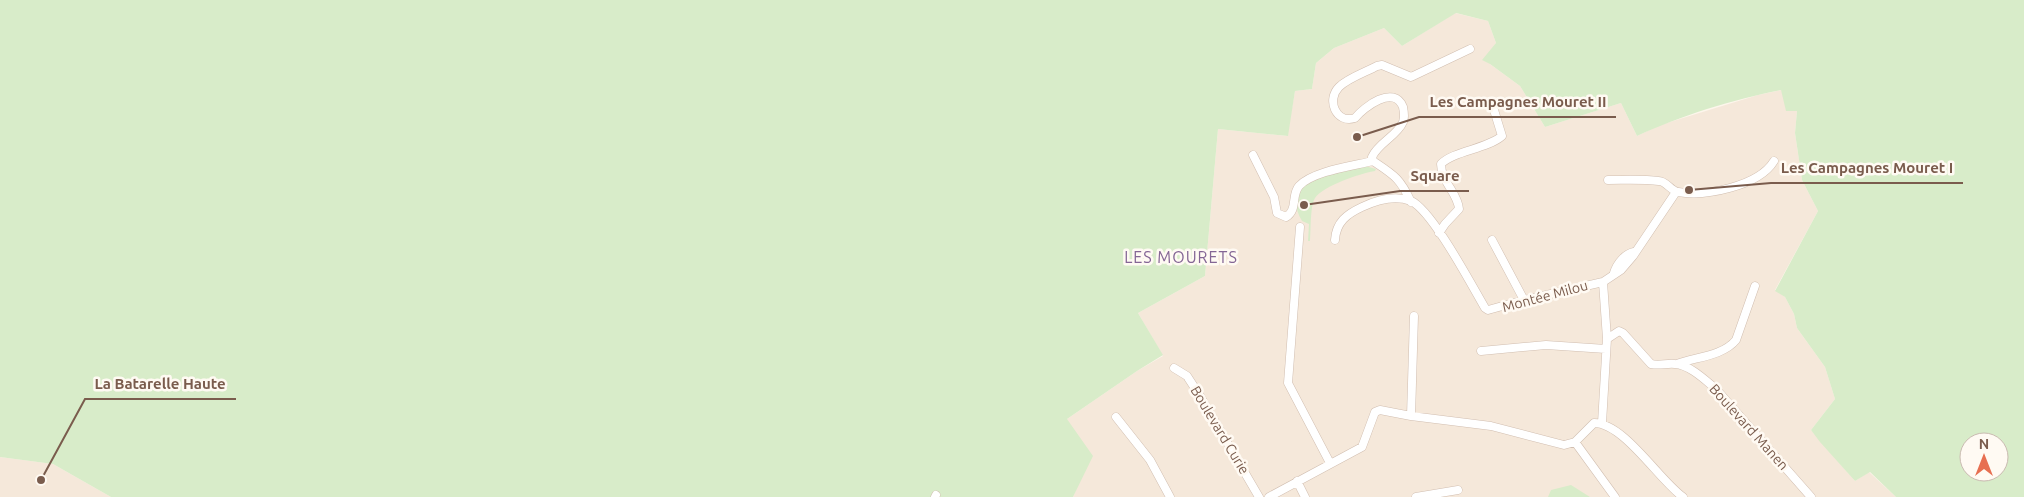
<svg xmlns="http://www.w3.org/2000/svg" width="2024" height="497" font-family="Ubuntu,sans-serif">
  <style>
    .residential { fill: #f5e8da }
    .green { fill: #d8ecc9; fill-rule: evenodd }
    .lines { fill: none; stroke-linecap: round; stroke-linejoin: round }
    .minor-casing { stroke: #d1beb0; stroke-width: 9 }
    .minor { stroke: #fff; stroke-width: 8 }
    .labels { text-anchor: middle; stroke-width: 5; stroke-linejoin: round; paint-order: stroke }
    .street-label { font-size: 14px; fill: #7a5c4d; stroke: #fffaf3 }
    .quarter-label { font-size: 16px; letter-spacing: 1px; fill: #846695; stroke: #fffaf3 }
    .leader { fill: none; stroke: #7a5c4d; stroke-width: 2 }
    .callout-dot { fill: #7a5c4d; stroke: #fffaf3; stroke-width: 2 }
    .callout-label { font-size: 15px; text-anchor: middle; font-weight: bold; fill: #7a5c4d; stroke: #fffaf3; stroke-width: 5; stroke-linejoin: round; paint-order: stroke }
  </style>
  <rect width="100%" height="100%" fill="#fdf6ec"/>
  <!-- residential -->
  <path class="residential" d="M 1455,13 L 1488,21 L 1496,43 L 1490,64 L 1520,86 L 1545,127 L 1621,103 L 1637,136 L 1660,125 L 1758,95 L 1781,90 L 1797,111 L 1795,133 L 1802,180 L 1818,211 L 1775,290 L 1785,297 L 1794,314 L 1797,328 L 1825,367 L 1835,399 L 1811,430 L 1855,481 L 1869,472 L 1896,497 L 1073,497 L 1078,485 L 1067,419 L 1137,371 L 1163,356 L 1138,313 L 1205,276 L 1218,129 L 1287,136 L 1295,91 L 1312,89 L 1316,63 L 1334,48 L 1384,28 L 1402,46 Z
    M 0,457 L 53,464 L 111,497 L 0,497 Z"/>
  <!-- green -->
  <path class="green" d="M 0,0 L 2024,0 L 2024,497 L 1896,497 L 1870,472 L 1855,481 L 1820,442 L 1811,430 L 1835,399 L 1825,367 L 1797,328 L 1794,314 L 1785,297 L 1775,291 L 1818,211 L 1802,180 L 1795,133 L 1797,111 L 1786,111 L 1781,90 C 1734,99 1680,116 1637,136 L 1621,103 L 1545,127 L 1520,86 L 1490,64 L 1482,60 L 1496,43 L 1488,21 L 1456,13 L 1402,46 L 1384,28 L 1334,48 L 1316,63 L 1312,89 L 1295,91 L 1288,136 L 1218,129 L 1205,276 L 1138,313 L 1163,355 L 1137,371 L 1067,419 L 1093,456 L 1073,497 L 111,497 L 53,464 L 0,457 ZM 1969,442 L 1999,442 L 1999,472 L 1969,472 Z
    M 1365,166 L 1376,169 L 1375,171 C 1361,173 1323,186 1315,198 C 1310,206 1311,230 1310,241 L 1308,241 L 1309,224 L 1302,221 C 1277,178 1338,173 1365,166 Z
    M 1571,485 L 1590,497 L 1548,497 L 1551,490 Z"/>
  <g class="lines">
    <defs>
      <path id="minor" d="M 1253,155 L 1274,197 L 1277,213 L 1286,217 C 1298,210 1291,195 1299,186 C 1313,171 1353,166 1373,161
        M 1608,180 C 1625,180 1642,179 1659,181 C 1666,181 1671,191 1678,192 C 1705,197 1759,186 1774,161
        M 1411,202 C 1400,178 1394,175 1373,161 L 1372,157 C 1378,143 1397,136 1403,122 C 1405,117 1404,112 1403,107 C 1394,84 1364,107 1355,118 C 1336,124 1326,100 1339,87 C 1348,78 1366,72 1377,66 L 1382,65 L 1411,77 L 1470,49
        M 1300,227 L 1288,383 L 1330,463
        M 1439,233 L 1445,224 L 1459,209 C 1458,193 1441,182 1441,164 C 1453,151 1487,149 1502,136 L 1494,110
        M 1335,240 C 1336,222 1347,214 1362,207 C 1377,200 1395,195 1411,201 C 1432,210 1472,286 1485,308 L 1488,310 L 1524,300 L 1603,282
        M 1492,240 L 1524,300
        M 1614,273 C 1617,263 1625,254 1634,252
        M 1603,282 L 1621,270 L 1633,256 L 1676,192
        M 1607,339 L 1619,331 L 1623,333 L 1651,364 C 1660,366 1667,363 1675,364 C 1690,365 1705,380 1716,389 L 1811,497
        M 1481,351 L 1546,345 L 1606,349
        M 1677,364 C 1696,357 1723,356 1736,340 L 1755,286
        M 1174,368 L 1187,376 L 1200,396 L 1259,497
        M 1411,416 L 1414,316
        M 1116,417 L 1150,460 L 1170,497
        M 1602,423 L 1607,339 L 1603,282
        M 1575,442 L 1615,497
        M 1297,481 L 1305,497
        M 935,497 L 936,495
        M 1269,497 L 1362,447 L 1375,412 L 1380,410 L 1411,416 L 1491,426 L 1564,445 L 1575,442 L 1594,423 C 1624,423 1659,480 1683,497
        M 1416,497 L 1458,490"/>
    </defs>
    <!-- minor casing -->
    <use href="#minor" class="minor-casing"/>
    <!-- minor -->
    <use href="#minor" class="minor"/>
  </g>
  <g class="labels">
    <!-- street labels -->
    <g class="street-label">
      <text transform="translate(1545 296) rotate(-15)" y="5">Montée Milou</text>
      <text transform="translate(1749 427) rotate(48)" y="5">Boulevard Manen</text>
      <text transform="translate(1220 430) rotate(59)" y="5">Boulevard Curie</text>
    </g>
    <!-- quarter labels -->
    <g class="quarter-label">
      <text x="1181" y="263">LES MOURETS</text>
    </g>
  </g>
  <!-- callouts -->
  <path class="leader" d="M1357 137L1419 117H1616M1689 190L1771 183H1963M1304 205L1400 191H1469M41 480L85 399H236"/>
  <g class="callout-dot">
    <circle cx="1357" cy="137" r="5"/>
    <circle cx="1689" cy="190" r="5"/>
    <circle cx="1304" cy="205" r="5"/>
    <circle cx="41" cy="480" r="5"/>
  </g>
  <g class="callout-label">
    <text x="1518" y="107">Les Campagnes Mouret II</text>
    <text x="1867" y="173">Les Campagnes Mouret I</text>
    <text x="1435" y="181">Square</text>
    <text x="160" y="389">La Batarelle Haute</text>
  </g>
  <!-- north arrow -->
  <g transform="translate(1984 457)"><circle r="24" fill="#fffaf3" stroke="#cabbb1"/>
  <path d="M0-4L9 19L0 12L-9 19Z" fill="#e76f51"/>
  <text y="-8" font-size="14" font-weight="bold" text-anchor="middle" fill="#7a5c4d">N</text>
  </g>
</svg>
